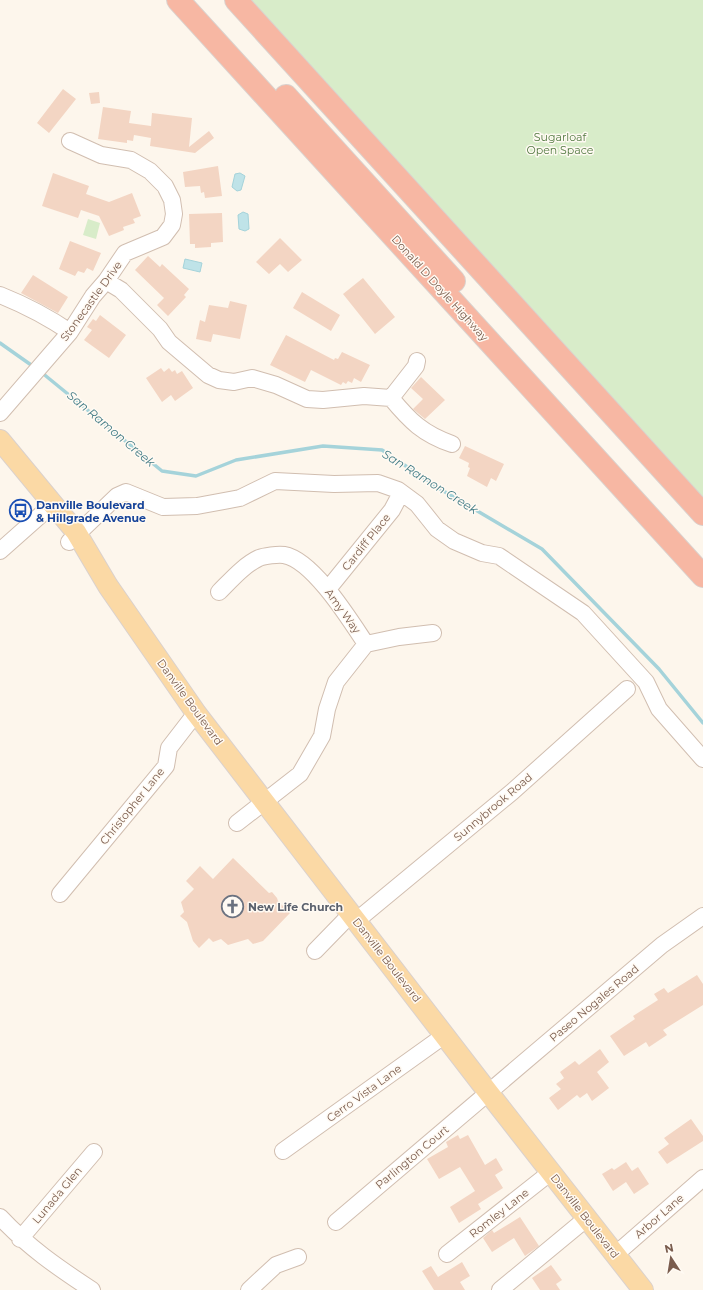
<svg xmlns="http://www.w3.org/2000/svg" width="703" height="1290" font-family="Montserrat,sans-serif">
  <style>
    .green { fill: #d8ecc9 }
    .water { fill: #bfe3e8; stroke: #a5d3da }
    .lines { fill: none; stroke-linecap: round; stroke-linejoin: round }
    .stream { stroke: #a5d3da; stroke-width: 3.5 }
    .building { fill: #f3d5c3 }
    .minor-casing { stroke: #d1beb0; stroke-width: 18 }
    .major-casing { stroke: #dad1cd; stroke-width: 22 }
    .highway-casing { stroke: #dad1cd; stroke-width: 24 }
    .minor { stroke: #fff; stroke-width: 16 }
    .major { stroke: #fbd9a5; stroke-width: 20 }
    .highway { stroke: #f7b7a3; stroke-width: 22 }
    .labels { text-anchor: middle; stroke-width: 3; stroke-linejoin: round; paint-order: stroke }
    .park-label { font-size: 11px; fill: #537a41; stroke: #fffaf3 }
    .street-label { font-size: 11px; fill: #7a5c4d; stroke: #fffaf3 }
    .transit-label { font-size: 11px; font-weight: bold; fill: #164399; stroke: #fffaf3; text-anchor: start }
    .worship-label { font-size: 11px; font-weight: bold; fill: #5b616d; stroke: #fffaf3; text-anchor: start }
    .water-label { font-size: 12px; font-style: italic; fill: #437c86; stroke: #fffaf3 }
  </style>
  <rect width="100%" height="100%" fill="#fdf6ec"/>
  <!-- green -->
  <path class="green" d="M 236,0 L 703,0 L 703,514 Z
    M 88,219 L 100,223 L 96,239 L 83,235 Z"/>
  <!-- water -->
  <path class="water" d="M 240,173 L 245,176 L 241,190 L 237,191 L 232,187 L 235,174 Z
    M 243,212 L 248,214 L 249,229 L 245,231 L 239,229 L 238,215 Z
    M 185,259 L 202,263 L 200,272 L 183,268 Z"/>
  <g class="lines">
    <!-- stream -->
    <path class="stream" d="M 0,343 L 34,367
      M 41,372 L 162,471 L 196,476 L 236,460 L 323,446 L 382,450 L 440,489 L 542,549 L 659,669 L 703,723"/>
  </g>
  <!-- building -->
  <path class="building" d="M 63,89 L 76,99 L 49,133 L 37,123 Z
    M 99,92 L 100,103 L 91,104 L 89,93 Z
    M 103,107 L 131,111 L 129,123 L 151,126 L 152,113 L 192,118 L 189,147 L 209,131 L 214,138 L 195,153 L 150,146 L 151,138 L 134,135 L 133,141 L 127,140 L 127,143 L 98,139 Z
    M 218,166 L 222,196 L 205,198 L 204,192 L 201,193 L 200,186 L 185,187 L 183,172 Z
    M 53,173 L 89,186 L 86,194 L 109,202 L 132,193 L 141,216 L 133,219 L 135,223 L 123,227 L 124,230 L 109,236 L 99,216 L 81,210 L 78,218 L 42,206 Z
    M 222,213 L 223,242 L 211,243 L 211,247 L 195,248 L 195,244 L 190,244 L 189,214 Z
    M 280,238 L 302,260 L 288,272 L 280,264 L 269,274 L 256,262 Z
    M 70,241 L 101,253 L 93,271 L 87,268 L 84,273 L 78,271 L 75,276 L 59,269 Z
    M 148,256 L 160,267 L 162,264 L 189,289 L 184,295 L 186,297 L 168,316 L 157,305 L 164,298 L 135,270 Z
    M 33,275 L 68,297 L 58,313 L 21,293 Z
    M 363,278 L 395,317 L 375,334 L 343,294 Z
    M 302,292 L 340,315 L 331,331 L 293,308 Z
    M 230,301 L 247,305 L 240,339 L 213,334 L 211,342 L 196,339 L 200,320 L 205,322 L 209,305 L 228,308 Z
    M 100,315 L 126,335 L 109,358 L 84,340 L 92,330 L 87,327 L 93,319 L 96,321 Z
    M 286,335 L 334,360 L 335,358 L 338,359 L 342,352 L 370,365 L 361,382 L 354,378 L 352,383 L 348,381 L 346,384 L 343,382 L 341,385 L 311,370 L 305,382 L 270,365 Z
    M 161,368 L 164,372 L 169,368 L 172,372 L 175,370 L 177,374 L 182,371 L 193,388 L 175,401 L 171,395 L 162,402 L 146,378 Z
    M 421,377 L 445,400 L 425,419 L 413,409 L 423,399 L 411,388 Z
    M 465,446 L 504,464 L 496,481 L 491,478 L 487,487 L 467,476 L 470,468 L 468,467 L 469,463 L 459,458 Z
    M 233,858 L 269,893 L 272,892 L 277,898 L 278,901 L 290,913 L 263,941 L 253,944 L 248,939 L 228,945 L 221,939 L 213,942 L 209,938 L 199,948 L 193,941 L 187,922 L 180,916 L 184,912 L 181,902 L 194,889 L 186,881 L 200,866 L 213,879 Z
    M 697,975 L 703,984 L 703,1005 L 663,1030 L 667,1035 L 649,1047 L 646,1042 L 624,1056 L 610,1036 L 635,1019 L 633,1016 L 658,1000 L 654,994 L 664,988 L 668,993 Z
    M 600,1049 L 609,1062 L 597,1072 L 609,1088 L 592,1101 L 587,1093 L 580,1098 L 577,1095 L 558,1110 L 549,1098 L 561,1089 L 556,1084 L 564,1078 L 560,1072 L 575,1061 L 579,1065 Z
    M 691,1119 L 703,1136 L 703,1141 L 667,1164 L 658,1152 L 669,1144 L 664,1138 Z
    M 458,1135 L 460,1139 L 468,1135 L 485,1165 L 496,1158 L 503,1170 L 495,1175 L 503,1188 L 478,1204 L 481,1209 L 459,1223 L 450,1207 L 475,1191 L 460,1167 L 439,1179 L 427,1159 L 448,1147 L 446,1142 Z
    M 626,1162 L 632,1171 L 638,1167 L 649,1184 L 634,1194 L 626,1182 L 613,1191 L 602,1174 L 612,1168 L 614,1170 Z
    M 520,1217 L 539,1246 L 525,1256 L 514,1238 L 492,1252 L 483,1238 L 492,1230 L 494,1233 Z
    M 462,1262 L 470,1276 L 460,1282 L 465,1290 L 434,1290 L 422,1271 L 431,1266 L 438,1277 Z
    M 551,1265 L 562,1280 L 556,1284 L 560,1290 L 540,1290 L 532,1278 Z"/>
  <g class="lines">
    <defs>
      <path id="minor" d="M 106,281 L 121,290 L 160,329 L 169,342 L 208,375 L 219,380 L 234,382 L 252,378 L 276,385 L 307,399 L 323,400 L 364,396 L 391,398 C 410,421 423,434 452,444
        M 0,295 C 25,305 48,317 70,332
        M 391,398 L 416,366 L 417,361
        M 0,413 L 70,332 L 93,296 L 106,281 L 125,253 L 163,237 L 172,225 L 174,214 L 172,200 L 165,186 L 150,171 L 131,160 L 101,155 L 70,141
        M 69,542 L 117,496 L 126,492 L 163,507 L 197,506 L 240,498 L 275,481 L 334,484 L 378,483 L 398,490 L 417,504 L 437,529 L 454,541 L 482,553 L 499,556 L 583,613 L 646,682 L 659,709 L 703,759
        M 0,551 L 53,504
        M 328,589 L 392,510 L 401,493
        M 219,592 C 231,580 244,565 259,558 C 264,556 278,554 284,555 C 313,560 350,620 366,644
        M 237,823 L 300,774 L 322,736 L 327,709 L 336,682 L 366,644 L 399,637 L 433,633
        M 60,894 L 166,766 L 169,748 L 196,713
        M 356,921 L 512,792 L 627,689
        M 315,951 L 351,914
        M 283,1151 L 445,1035
        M 0,1217 C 28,1247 57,1267 92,1290
        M 336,1222 L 662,945 L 703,916
        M 20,1239 L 94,1152
        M 447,1254 L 551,1172
        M 616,1254 L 703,1178
        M 249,1290 L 276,1265 L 298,1257
        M 500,1290 L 587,1218"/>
      <path id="major" d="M 0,440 L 76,532 L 108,586 L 196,713 L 488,1092 L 643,1290"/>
      <path id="highway" d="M 178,0 L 703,576
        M 236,0 L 703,514
        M 286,96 L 454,281"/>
    </defs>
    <!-- minor casing -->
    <use href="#minor" class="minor-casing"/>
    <!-- major casing -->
    <use href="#major" class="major-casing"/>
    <!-- highway casing -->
    <use href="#highway" class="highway-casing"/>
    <!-- minor -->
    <use href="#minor" class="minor"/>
    <!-- major -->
    <use href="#major" class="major"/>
    <!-- highway -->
    <use href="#highway" class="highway"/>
  </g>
  <!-- icons -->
  <defs>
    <symbol id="bus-ring" viewBox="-11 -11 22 22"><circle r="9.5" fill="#fffaf3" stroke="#1a4fb4" stroke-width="1.5"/><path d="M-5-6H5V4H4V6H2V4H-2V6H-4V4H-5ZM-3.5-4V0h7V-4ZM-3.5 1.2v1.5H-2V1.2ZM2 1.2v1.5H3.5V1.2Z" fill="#1a4fb4"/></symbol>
    <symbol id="church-ring" viewBox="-11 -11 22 22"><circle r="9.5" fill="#fffaf3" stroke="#6b7280" stroke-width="1.5"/><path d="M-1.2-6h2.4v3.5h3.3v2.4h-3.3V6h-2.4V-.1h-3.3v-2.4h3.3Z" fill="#6b7280"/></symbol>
  </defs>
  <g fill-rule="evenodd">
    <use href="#bus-ring" x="8" y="498" width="25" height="25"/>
    <use href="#church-ring" x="220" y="894" width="25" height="25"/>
  </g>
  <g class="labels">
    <!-- park labels -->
    <g class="park-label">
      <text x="560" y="141">Sugarloaf<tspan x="560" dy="13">Open Space</tspan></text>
    </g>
    <!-- street labels -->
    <g class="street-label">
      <text transform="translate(440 288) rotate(48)" y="4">Donald D Doyle Highway</text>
      <text transform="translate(91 301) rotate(-54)" y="4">Stonecastle Drive</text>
      <text transform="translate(366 542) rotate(-51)" y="4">Cardiff Place</text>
      <text transform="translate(343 611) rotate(54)" y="4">Amy Way</text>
      <text transform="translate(190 702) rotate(54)" y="4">Danville Boulevard</text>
      <text transform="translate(132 806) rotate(-51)" y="4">Christopher Lane</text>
      <text transform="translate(493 807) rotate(-40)" y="4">Sunnybrook Road</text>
      <text transform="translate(387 960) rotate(52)" y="4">Danville Boulevard</text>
      <text transform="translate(594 1003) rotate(-40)" y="4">Paseo Nogales Road</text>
      <text transform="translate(364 1093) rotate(-36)" y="4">Cerro Vista Lane</text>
      <text transform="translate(412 1157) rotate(-40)" y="4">Parlington Court</text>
      <text transform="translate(57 1195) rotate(-50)" y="4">Lunada Glen</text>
      <text transform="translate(499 1213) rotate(-38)" y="4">Romley Lane</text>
      <text transform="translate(585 1216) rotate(52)" y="4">Danville Boulevard</text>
      <text transform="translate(659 1216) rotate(-41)" y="4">Arbor Lane</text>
    </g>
    <!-- transit labels -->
    <g class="transit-label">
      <text x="36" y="509">Danville Boulevard<tspan x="36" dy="13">&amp; Hillgrade Avenue</tspan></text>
    </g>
    <!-- worship labels -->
    <g class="worship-label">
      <text x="248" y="911">New Life Church</text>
    </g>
    <!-- water labels -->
    <g class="water-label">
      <text transform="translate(111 429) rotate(40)" y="4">San Ramon Creek</text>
      <text transform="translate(430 482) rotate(32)" y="4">San Ramon Creek</text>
    </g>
  </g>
  <!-- north arrow -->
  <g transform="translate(671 1258) rotate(348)" stroke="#fffaf3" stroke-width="3" paint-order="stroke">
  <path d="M0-3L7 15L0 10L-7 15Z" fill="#7a5c4d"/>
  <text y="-6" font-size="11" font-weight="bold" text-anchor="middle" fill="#7a5c4d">N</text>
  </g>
</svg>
